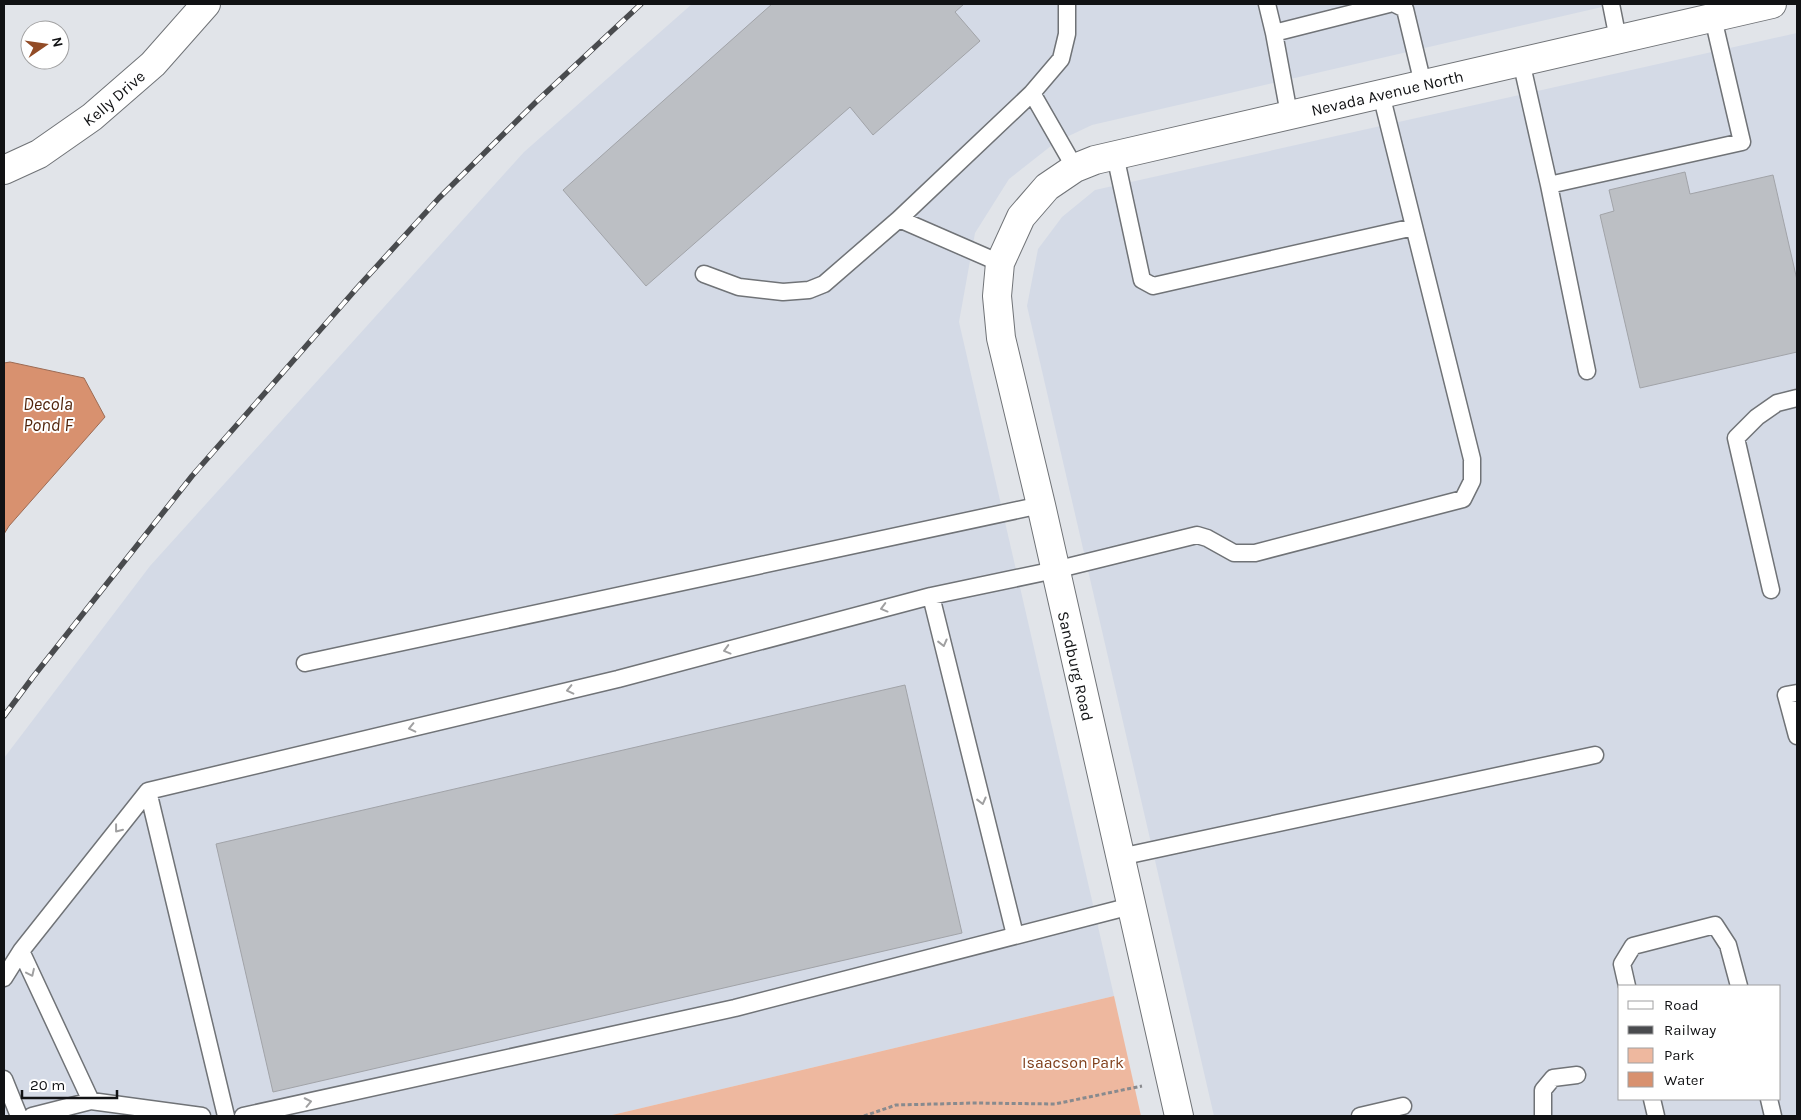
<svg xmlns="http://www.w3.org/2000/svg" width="1801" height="1120" font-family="Karla,sans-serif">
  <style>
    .built { fill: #d4dae6; fill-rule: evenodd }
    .green { fill: #eeb89f }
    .water { fill: #d8916f; stroke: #9c6b54 }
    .building { fill: #bcbfc4; stroke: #a1a3a8 }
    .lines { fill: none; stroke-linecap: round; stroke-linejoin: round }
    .lane-casing { stroke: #707377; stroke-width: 19 }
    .street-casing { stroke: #707377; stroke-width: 30 }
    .secondary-casing { stroke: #707377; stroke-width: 30 }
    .path { stroke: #888a8e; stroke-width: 3; stroke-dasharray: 4 2.5; stroke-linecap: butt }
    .lane { stroke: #fff; stroke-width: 16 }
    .street { stroke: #fff; stroke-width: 28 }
    .secondary { stroke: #fff; stroke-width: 28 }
    .rail-casing { stroke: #494b4e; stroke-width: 5.5 }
    .rail { stroke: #fff; stroke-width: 4; stroke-dasharray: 11; stroke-linecap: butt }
    .oneway { stroke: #a0a0a1 }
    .labels { text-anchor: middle; stroke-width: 4; stroke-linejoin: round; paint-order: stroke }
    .street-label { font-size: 16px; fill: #111214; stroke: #fff }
    .park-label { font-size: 16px; fill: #7f3e1a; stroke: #fff }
    .water-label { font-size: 18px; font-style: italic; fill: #51240b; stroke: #fff }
  </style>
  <rect width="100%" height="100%" fill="#e1e4e9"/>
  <!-- built -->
  <path class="built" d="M 692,4 L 1615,4 L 1092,125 L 1056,142 L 1009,179 L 975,233 L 959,322 L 1114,996 L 608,1116 L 4,1116 L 4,758 L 150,566 L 524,152 Z
    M 1797,33 L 1797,1116 L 1214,1116 L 1027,306 L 1038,249 L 1062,217 L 1095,190 ZM 1620,986 L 1780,986 L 1780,1099 L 1620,1099 Z"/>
  <!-- green -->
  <path class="green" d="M 1114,996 L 1141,1116 L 608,1116 Z"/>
  <!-- water -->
  <path class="water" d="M 10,362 L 84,378 L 105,417 L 9,526 L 4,534 L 4,363 Z"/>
  <!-- building -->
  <path class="building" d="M 772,4 L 964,4 L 955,12 L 980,41 L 873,135 L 850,107 L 646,286 L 563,190 Z
    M 1685,172 L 1690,194 L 1773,175 L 1797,280 L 1797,352 L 1640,388 L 1600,215 L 1614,211 L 1609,190 Z
    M 905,685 L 962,933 L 273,1092 L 216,844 Z"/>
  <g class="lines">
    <defs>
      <path id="lane" d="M 1267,4 L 1274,33
        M 1395,4 L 1405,9 L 1423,84
        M 1611,4 L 1618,39
        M 1521,61 L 1549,185 L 1742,142 L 1713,18
        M 1032,93 L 1061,59 L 1067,34 L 1067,4
        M 1289,114 L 1274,33 L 1389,4
        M 1115,155 L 1142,280 L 1153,286 L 1414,227
        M 1549,185 L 1587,371
        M 1000,263 L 899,219 L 1032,93 L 1075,168
        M 704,274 L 739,287 L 783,292 L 809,290 L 824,284 L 899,219
        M 1771,590 L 1736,438 L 1757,417 L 1777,403 L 1797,398
        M 931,596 L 1015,935
        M 305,663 L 1041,505
        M 1797,693 L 1786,695 L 1797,736
        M 148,791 L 226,1116
        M 1120,857 L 1595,755
        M 4,978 L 21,951
        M 1627,986 L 1622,964 L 1633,946 L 1715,925 L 1728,945 L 1739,986
        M 4,1079 L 19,1116
        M 1652,1099 L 1656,1116
        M 1769,1099 L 1773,1116
        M 32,1116 L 91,1101
        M 202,1116 L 91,1101 L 21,951 L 148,791 L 618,679 L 931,596 L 1055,570 L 1197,535 L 1207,538 L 1234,553 L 1255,553 L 1463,499 L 1472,481 L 1472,459 L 1381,94
        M 243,1116 L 735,1008 L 1131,906
        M 1360,1116 L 1403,1106
        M 1543,1116 L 1543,1090 L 1553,1078 L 1577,1075"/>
      <g id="street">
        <path id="s1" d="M 4,170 L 39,154 L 92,117 L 153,64 L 206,4"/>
      </g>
      <g id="secondary">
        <path id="s2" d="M 1179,1116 L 1041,505 L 1001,338 L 997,296 L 1000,263 L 1021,217 L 1047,187 L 1075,168 L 1095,160 L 1772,4"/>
      </g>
    </defs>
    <!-- lane casing -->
    <use href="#lane" class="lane-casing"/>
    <!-- street casing -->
    <use href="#street" class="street-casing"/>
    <!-- secondary casing -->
    <use href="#secondary" class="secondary-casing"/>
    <!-- path -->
    <path class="path" d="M 864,1116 L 896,1105 L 975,1103 L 1055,1104 L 1142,1086"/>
    <!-- lane -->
    <use href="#lane" class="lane"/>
    <!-- street -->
    <use href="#street" class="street"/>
    <!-- secondary -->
    <use href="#secondary" class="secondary"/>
    <defs>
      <path id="rail" d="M 4,716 L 33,677 L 192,476 L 357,288 L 439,198 L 537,101 L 641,4"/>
    </defs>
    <!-- rail casing -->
    <use href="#rail" class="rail-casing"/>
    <!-- rail -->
    <use href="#rail" class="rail"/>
  </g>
  <!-- one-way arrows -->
  <defs><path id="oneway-chevron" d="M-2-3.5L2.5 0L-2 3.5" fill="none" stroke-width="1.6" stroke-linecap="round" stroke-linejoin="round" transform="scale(1.25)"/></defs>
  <g class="oneway">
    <use href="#oneway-chevron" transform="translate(884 608) rotate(165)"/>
    <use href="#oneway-chevron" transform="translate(943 643) rotate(76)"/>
    <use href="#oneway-chevron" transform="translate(727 650) rotate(165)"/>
    <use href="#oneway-chevron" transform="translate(570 690) rotate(167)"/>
    <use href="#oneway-chevron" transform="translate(412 728) rotate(167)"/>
    <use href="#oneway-chevron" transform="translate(982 801) rotate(76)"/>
    <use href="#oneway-chevron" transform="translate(118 829) rotate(128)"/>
    <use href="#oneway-chevron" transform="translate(31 973) rotate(65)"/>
    <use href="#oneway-chevron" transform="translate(308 1102) rotate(-12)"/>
  </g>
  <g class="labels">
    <!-- street labels -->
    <g class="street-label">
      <text dy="6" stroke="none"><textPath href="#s2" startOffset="1319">Nevada Avenue North</textPath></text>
      <text dy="6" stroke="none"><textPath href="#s1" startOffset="132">Kelly Drive</textPath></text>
      <text transform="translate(1076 666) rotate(77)" y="6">Sandburg Road</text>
    </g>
    <!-- park labels -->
    <g class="park-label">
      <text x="1073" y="1068">Isaacson Park</text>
    </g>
    <!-- water labels -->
    <g class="water-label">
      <text x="48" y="410">Decola<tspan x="48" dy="21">Pond F</tspan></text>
    </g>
  </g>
  <!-- border -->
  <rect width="1801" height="1120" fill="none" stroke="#111214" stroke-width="10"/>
  <!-- legend -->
  <rect x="1618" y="985" width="162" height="115" fill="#ffffff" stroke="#a0a0a1"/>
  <rect x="1628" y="1001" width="25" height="8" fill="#ffffff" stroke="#a0a0a1"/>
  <text x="1664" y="1010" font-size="15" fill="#111214">Road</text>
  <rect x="1628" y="1026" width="25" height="8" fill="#494b4e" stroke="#a0a0a1"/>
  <text x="1664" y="1035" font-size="15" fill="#111214">Railway</text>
  <rect x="1628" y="1048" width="25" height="15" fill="#eeb89f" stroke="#a0a0a1"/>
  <text x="1664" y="1060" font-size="15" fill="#111214">Park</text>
  <rect x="1628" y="1072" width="25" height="15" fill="#d8916f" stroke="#a0a0a1"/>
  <text x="1664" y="1085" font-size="15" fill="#111214">Water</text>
  <!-- north arrow -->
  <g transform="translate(45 45) rotate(77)"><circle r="24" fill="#ffffff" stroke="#a0a0a1"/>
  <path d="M0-4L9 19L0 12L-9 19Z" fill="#924b26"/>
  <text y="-8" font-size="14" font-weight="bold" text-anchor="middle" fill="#111214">N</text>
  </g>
  <!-- scale -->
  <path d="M22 1090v8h95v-8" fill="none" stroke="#111214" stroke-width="2.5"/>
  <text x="30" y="1090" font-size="15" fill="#111214" stroke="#ffffff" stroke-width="4" paint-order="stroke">20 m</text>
</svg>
